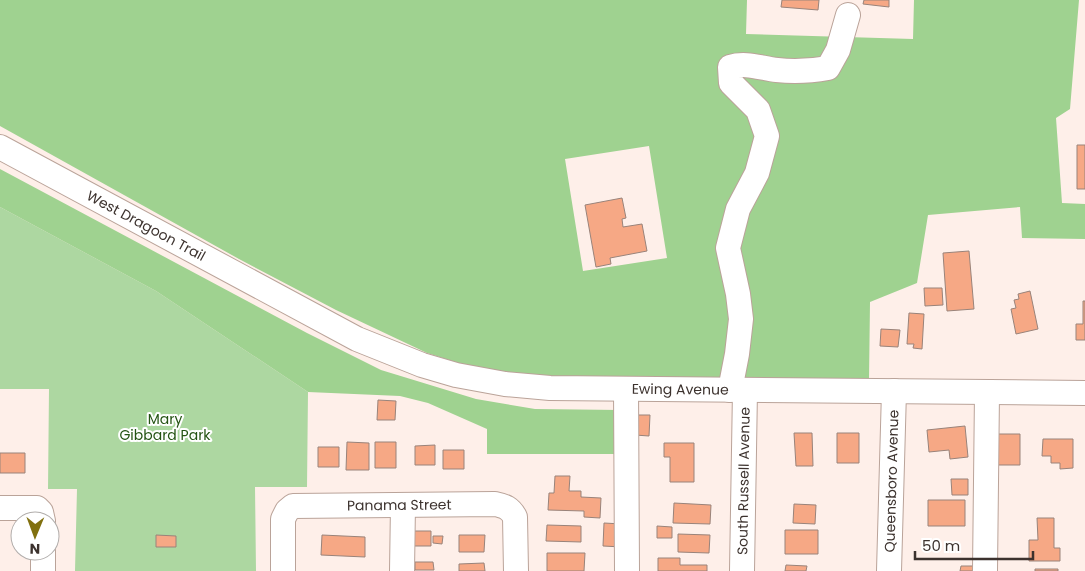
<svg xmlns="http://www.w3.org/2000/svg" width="1085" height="571" font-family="Poppins,sans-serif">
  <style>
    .green { fill: #add7a1 }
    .forest { fill: #9fd290; fill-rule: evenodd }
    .building { fill: #f6a885; stroke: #99837a }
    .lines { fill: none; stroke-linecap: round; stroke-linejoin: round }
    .minor-casing { stroke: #baa399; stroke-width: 26 }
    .minor { stroke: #fff; stroke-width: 24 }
    .labels { text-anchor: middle; stroke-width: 4; stroke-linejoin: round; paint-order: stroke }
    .street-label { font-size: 14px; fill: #3c322e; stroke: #fff }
    .park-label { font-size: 14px; fill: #245313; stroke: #fff }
  </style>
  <rect width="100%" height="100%" fill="#feefe9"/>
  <!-- green -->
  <path class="green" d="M 0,207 L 156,291 L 308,392 L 307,487 L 255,487 L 256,571 L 75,571 L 77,489 L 48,489 L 49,389 L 0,389 Z"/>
  <!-- forest -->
  <path class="forest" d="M 0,0 L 747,0 L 746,34 L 913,39 L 914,0 L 1079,0 L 1070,109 L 1056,118 L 1062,203 L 1085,204 L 1085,239 L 1022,238 L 1020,207 L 928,215 L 917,283 L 870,302 L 869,380 L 544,379 L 493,374 L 427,353 L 336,310 L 239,259 L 0,126 ZM 649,146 L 667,258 L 583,271 L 565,159 Z
    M 0,169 L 307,333 L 381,370 L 476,399 L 535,409 L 620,410 L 620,454 L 487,454 L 487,429 L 428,403 L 400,396 L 308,392 L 156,291 L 0,207 Z"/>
  <!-- building -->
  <path class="building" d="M 782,0 L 819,0 L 818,10 L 781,7 Z
    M 864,0 L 889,0 L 889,7 L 863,4 Z
    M 1077,145 L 1085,145 L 1085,189 L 1077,189 Z
    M 622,198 L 626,218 L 622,219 L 623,227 L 642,224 L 647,251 L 610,258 L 611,264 L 596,267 L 585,205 Z
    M 969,251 L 974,309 L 947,311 L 943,253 Z
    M 924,288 L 942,288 L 943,305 L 925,306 Z
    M 1030,291 L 1038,329 L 1016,334 L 1011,309 L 1016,308 L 1014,300 L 1019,299 L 1018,294 Z
    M 1083,301 L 1085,301 L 1085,340 L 1076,340 L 1076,324 L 1083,324 Z
    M 909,313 L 924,314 L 922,349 L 913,348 L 914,344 L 907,344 Z
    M 881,329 L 900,330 L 898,347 L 880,346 Z
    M 378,400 L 396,401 L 395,420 L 377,420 Z
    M 636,415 L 650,415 L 649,436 L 635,435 Z
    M 965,426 L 968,457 L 950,459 L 949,450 L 929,452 L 927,430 Z
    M 794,433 L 812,433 L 813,466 L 796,466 Z
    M 837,433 L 859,433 L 859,463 L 837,463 Z
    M 997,434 L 1020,434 L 1020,465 L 997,465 Z
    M 1043,439 L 1073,439 L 1073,468 L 1060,469 L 1060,463 L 1051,463 L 1051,456 L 1042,456 Z
    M 347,442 L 369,443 L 369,470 L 346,470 Z
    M 375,442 L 396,442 L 396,468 L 375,468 Z
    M 664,443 L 694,443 L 694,482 L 670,482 L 670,457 L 664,457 Z
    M 435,445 L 435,465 L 415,465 L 415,446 Z
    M 318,447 L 339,447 L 339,467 L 318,467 Z
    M 443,450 L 464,450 L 464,469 L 443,469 Z
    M 0,453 L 25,453 L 25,473 L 0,473 Z
    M 555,476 L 570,476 L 569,491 L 581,491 L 581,497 L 601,498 L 600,518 L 584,517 L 584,511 L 548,510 L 549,493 L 554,493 Z
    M 951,479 L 968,479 L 968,495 L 952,495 Z
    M 928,500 L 965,500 L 965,526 L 928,526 Z
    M 674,503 L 711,505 L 710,524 L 673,523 Z
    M 794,504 L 816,505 L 815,524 L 793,523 Z
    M 1037,518 L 1054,518 L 1054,548 L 1060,548 L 1060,561 L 1029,561 L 1029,540 L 1038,540 Z
    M 604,523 L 622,524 L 622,547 L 603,546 Z
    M 547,525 L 581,526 L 581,542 L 546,541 Z
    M 657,526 L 672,527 L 672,538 L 657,538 Z
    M 785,530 L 818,530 L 818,554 L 785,554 Z
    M 413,531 L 431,531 L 431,546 L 413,546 Z
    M 678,534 L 710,535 L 709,553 L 678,552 Z
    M 156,535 L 176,536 L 176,547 L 156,547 Z
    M 322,535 L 365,537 L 365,557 L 321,555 Z
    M 459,535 L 485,535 L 484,552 L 459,552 Z
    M 433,536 L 443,536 L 442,544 L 433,543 Z
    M 547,553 L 585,553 L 584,571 L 547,571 Z
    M 658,558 L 680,558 L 680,565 L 707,565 L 707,571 L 658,571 Z
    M 415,562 L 433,562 L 434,570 L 415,570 Z
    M 484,563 L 485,571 L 459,571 L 459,564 Z
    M 786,565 L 807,566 L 806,571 L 785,571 Z
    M 961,566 L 977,566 L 977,571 L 960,571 Z
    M 1035,569 L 1058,569 L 1058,571 L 1035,571 Z"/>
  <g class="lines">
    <defs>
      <g id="minor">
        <path id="s1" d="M 0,147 L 357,339 L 422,365 L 456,375 L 505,384 L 550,388 L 1085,393"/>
        <path d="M 626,389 L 627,571"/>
        <path d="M 730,390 L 737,354 L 741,319 L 738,294 L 728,248 L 738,209 L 757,173 L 767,136 L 758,110 L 731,83 L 730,67 C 746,62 760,68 777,70 C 794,72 811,71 828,68 L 838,50 L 848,15"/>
        <path d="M 0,508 L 37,508 L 41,512 L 43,521"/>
        <path d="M 43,571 L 43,551"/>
        <path id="s2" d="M 283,571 L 283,519 L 287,511 L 293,506 L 495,504 C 505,506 510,508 515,517 L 516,571"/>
        <path d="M 402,571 L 403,505"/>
        <path id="s3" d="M 742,571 L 745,390"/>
        <path id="s4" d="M 889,571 L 894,391"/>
        <path d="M 985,571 L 987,393"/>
      </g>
    </defs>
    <!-- minor casing -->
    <use href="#minor" class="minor-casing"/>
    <!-- minor -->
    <use href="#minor" class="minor"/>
  </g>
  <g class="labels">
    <!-- street labels -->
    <g class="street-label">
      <text dy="5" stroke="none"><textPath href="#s1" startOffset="166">West Dragoon Trail</textPath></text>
      <text dy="5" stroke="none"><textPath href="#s1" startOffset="736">Ewing Avenue</textPath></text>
      <text dy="5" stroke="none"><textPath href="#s3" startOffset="90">South Russell Avenue</textPath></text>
      <text dy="5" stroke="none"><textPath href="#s4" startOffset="90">Queensboro Avenue</textPath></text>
      <text dy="5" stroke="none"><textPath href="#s2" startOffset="175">Panama Street</textPath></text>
    </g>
    <!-- park labels -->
    <g class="park-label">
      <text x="165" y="424">Mary<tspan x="165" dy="16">Gibbard Park</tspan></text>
    </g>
  </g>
  <!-- north arrow -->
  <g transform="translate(35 536) rotate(181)"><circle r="24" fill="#ffffff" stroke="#b1adab"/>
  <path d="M0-4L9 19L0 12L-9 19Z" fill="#81700f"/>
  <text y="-8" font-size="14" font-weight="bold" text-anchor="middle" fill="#3c322e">N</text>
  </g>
  <!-- scale -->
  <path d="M915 551v8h118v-8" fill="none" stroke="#3c322e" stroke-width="2.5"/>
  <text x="922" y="551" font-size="15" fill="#3c322e" stroke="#ffffff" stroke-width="4" paint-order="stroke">50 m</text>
</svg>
